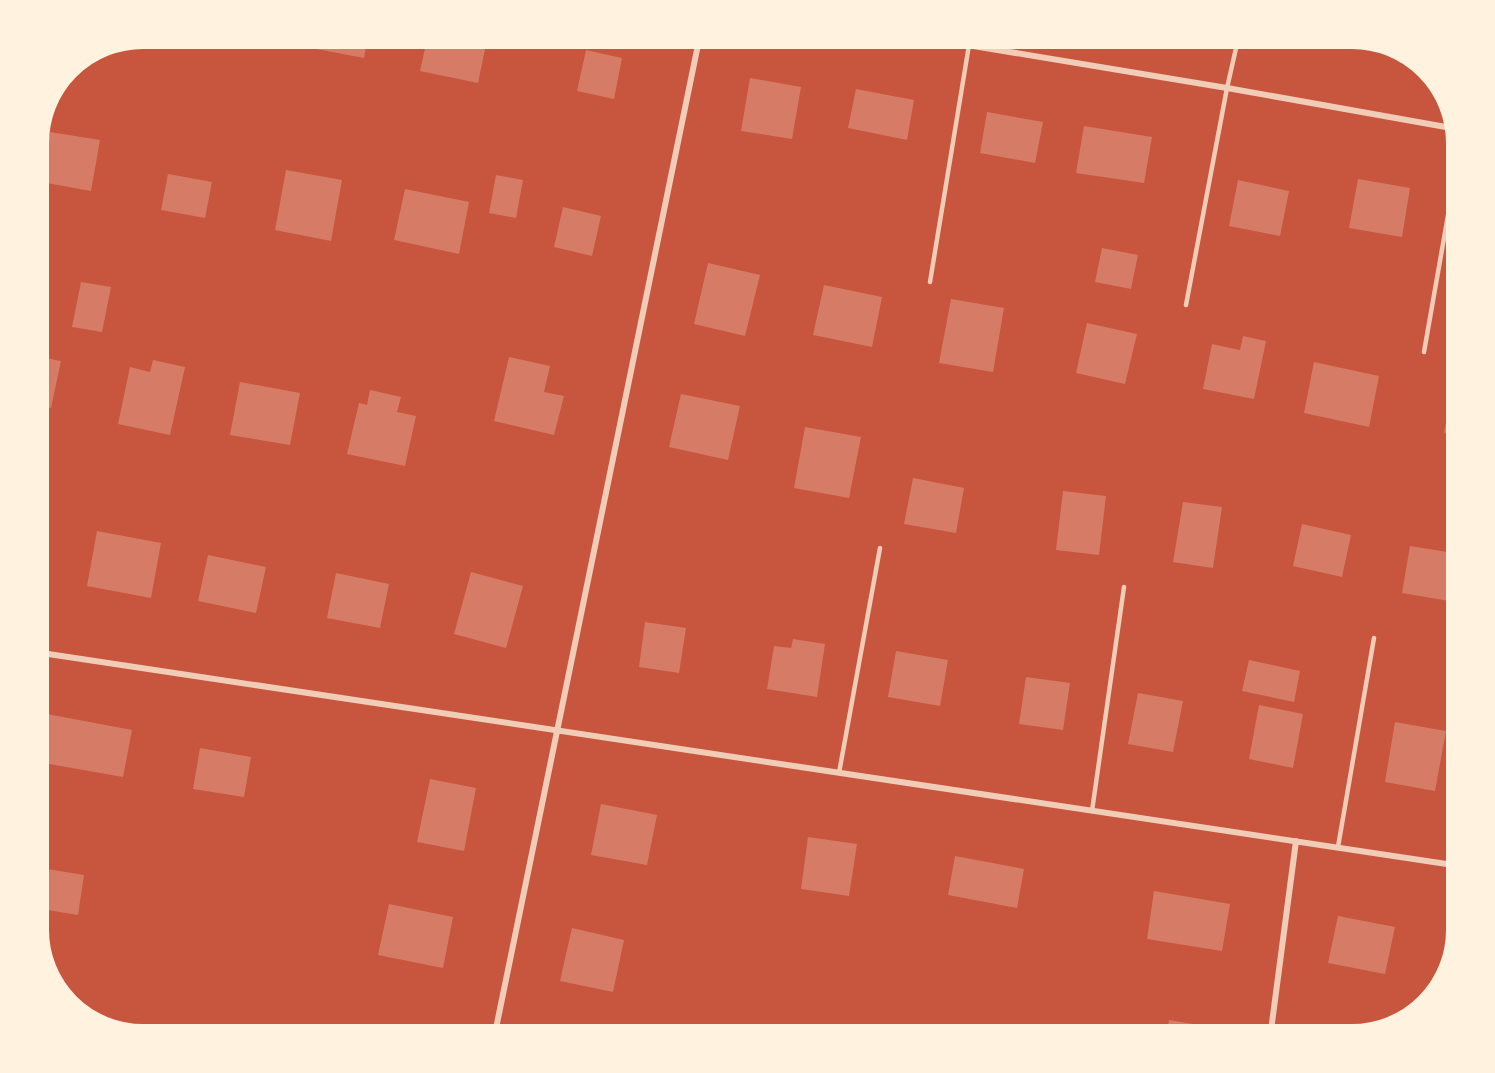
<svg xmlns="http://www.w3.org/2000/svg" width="1495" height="1073" font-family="Merriweather,serif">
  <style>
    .building { fill: #d67c66 }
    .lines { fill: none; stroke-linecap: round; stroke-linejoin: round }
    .service { stroke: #f1ccb7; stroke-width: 4.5 }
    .minor { stroke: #f1ccb7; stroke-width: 6 }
    .rim { fill: none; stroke: #fff3e0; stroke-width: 8 }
  </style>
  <rect width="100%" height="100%" fill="#c8553d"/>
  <!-- building -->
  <path class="building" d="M 308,35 L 368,35 L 364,58 L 306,47 Z
    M 428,35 L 488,35 L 478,83 L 420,71 Z
    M 586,50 L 622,58 L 614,99 L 577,91 Z
    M 750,78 L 801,87 L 792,139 L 741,131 Z
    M 856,89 L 914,100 L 907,140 L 848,128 Z
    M 987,112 L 1043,122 L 1035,163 L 980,153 Z
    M 1084,126 L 1152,137 L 1144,183 L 1076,173 Z
    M 50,132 L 100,140 L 91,191 L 41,182 Z
    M 286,170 L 342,180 L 331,241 L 275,230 Z
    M 168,174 L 212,182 L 205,218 L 161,210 Z
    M 496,175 L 523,180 L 516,218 L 489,213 Z
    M 1358,179 L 1410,188 L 1402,237 L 1349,228 Z
    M 1238,180 L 1289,191 L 1280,236 L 1229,226 Z
    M 405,189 L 469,202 L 459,254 L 394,240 Z
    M 563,207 L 601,216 L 592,256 L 554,247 Z
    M 1102,248 L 1138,255 L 1131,289 L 1095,282 Z
    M 708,263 L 760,275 L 745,336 L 694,324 Z
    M 81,282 L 111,287 L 102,332 L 72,327 Z
    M 824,285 L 882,297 L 872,347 L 813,335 Z
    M 951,299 L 1004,308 L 993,372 L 939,363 Z
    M 1087,323 L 1137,334 L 1125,384 L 1076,373 Z
    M 1243,336 L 1266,341 L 1254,399 L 1203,389 L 1212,344 L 1240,350 Z
    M 35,356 L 61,361 L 51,408 L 35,405 Z
    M 509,357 L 550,366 L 544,392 L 564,396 L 554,435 L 494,421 Z
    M 153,360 L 185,367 L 170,435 L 118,424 L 130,367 L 150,372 Z
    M 1314,362 L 1379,376 L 1369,427 L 1304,413 Z
    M 240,382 L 300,393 L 290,445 L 230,435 Z
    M 1452,389 L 1460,391 L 1460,436 L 1444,433 Z
    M 370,390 L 401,397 L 397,412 L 416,416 L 405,466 L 347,454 L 359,403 L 367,405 Z
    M 681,394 L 740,406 L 728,460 L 669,447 Z
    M 805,427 L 861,437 L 849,498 L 794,488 Z
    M 913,478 L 964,488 L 956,533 L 904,524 Z
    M 1063,491 L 1106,496 L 1099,555 L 1056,550 Z
    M 1183,502 L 1222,507 L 1213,568 L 1173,562 Z
    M 1302,524 L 1351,535 L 1342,577 L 1293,566 Z
    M 97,531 L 161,543 L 151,598 L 87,586 Z
    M 1410,546 L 1460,554 L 1460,569 L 1455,602 L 1402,593 Z
    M 208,555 L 266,567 L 256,613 L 198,601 Z
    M 471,572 L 523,586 L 506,648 L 454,634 Z
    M 336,573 L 389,584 L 380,628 L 327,618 Z
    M 645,622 L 686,628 L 679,673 L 639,667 Z
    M 793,639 L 825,644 L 817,697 L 767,689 L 774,646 L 791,648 Z
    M 896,651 L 948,660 L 940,706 L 888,697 Z
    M 1249,660 L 1300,671 L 1294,702 L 1242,691 Z
    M 1026,677 L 1070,683 L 1063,730 L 1019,724 Z
    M 1138,693 L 1183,701 L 1173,752 L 1128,744 Z
    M 1259,705 L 1303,714 L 1293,768 L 1249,759 Z
    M 47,714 L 132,730 L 123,777 L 38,762 Z
    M 1395,722 L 1446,731 L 1435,791 L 1385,782 Z
    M 200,748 L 251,757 L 244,797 L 193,789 Z
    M 430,779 L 476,788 L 464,851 L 417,842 Z
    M 601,804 L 657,815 L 647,865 L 591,855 Z
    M 808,837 L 857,844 L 849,896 L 801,889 Z
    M 955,856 L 1024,869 L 1017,908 L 948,895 Z
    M 35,867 L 84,875 L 78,915 L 35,908 Z
    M 1154,891 L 1230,904 L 1222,951 L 1147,939 Z
    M 389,904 L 453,917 L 443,968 L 378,955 Z
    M 1338,916 L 1395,927 L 1385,974 L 1328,963 Z
    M 572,928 L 624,940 L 613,992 L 560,981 Z
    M 1169,1020 L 1211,1027 L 1209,1038 L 1166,1038 Z
    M 364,1024 L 421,1033 L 421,1038 L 361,1038 Z"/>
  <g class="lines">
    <!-- service -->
    <path class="service" d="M 930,282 L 969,45
      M 1186,305 L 1227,88 L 1239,35
      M 1424,352 L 1460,147
      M 839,773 L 880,548
      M 1092,811 L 1124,587
      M 1338,847 L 1374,638"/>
    <!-- minor -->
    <path class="minor" d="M 907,35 L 1227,88 L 1457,129
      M 35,652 L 1460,866
      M 494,1038 L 700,35
      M 1270,1038 L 1296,841"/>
  </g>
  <!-- crop -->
  <path d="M0 0H1495V1073H0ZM143 45H1352A98 98 0 0 1 1450 143V930A98 98 0 0 1 1352 1028H143A98 98 0 0 1 45 930V143A98 98 0 0 1 143 45Z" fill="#fff3e0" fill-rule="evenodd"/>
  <path class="rim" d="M143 45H1352A98 98 0 0 1 1450 143V930A98 98 0 0 1 1352 1028H143A98 98 0 0 1 45 930V143A98 98 0 0 1 143 45Z"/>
</svg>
